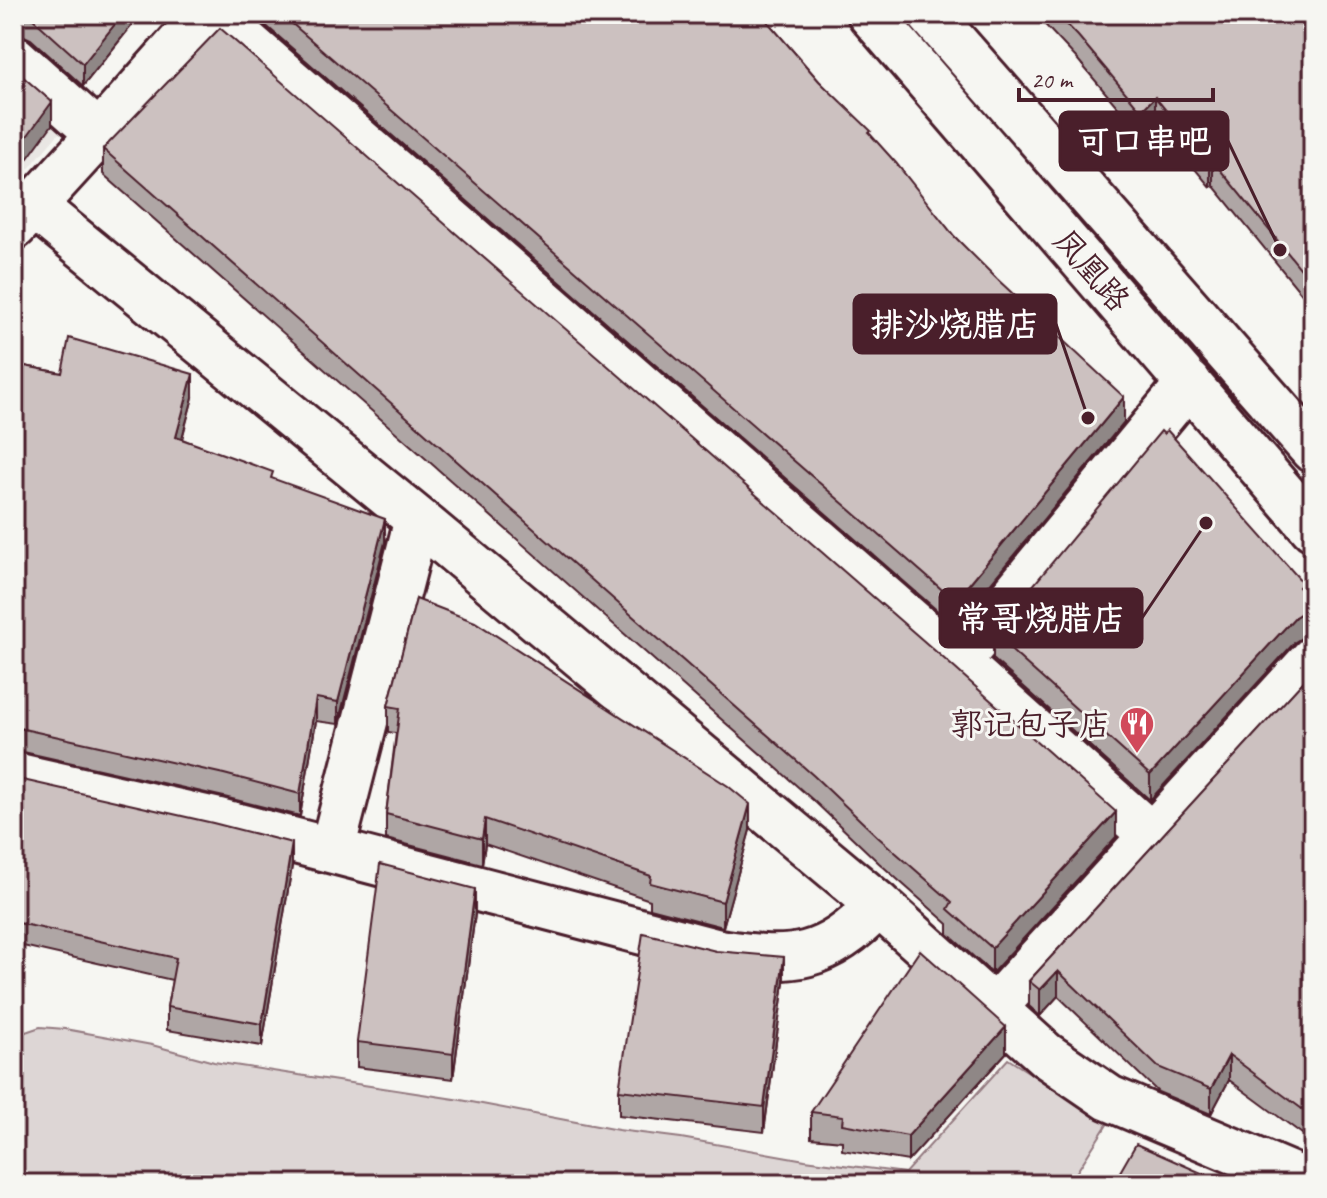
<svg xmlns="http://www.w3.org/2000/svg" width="1327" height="1198" font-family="Caveat,'LXGW WenKai TC',sans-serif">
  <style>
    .built { fill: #e9e6e3 }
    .green { fill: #ddd6d5; stroke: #947a80; stroke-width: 2 }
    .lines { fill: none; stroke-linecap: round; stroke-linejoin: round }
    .minor-casing { stroke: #4a1f2b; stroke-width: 50 }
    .major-casing { stroke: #4a1f2b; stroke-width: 50 }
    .minor { stroke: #f6f6f2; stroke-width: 44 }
    .major { stroke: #f6f6f2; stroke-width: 44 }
    .wall { fill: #afa6a5; stroke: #4a1f2b; stroke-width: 2 }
    .shaded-wall { fill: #8f8786; stroke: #4a1f2b; stroke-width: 2 }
    .building { fill: #ccc1c0; stroke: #4a1f2b; stroke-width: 2 }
    .labels { text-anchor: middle; stroke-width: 6; stroke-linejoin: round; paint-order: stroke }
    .street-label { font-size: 32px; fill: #4a1f2b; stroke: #f6f6f2 }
    .poi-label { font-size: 32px; fill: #4a1f2b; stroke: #f6f6f2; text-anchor: end }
    .leader { fill: none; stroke: #4a1f2b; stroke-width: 3 }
    .callout-dot { fill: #4a1f2b; stroke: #f6f6f2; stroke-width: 3 }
    .callout { fill: #4a1f2b; stroke: #4a1f2b; stroke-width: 3 }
    .callout-label { font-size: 34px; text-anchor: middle; font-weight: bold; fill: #fff }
  </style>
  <rect width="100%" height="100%" fill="#f6f6f2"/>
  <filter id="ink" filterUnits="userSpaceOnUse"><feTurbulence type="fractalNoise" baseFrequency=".0125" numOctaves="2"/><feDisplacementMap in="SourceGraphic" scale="16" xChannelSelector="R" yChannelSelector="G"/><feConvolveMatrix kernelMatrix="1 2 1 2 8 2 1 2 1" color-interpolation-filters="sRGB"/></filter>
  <g filter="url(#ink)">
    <!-- built -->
    <path class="built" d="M 14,80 L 62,125 L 60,132 L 14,186 Z"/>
    <!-- green -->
    <path class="green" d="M 40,1027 L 65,1029 L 152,1045 L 214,1062 L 461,1100 L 618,1130 L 681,1138 L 805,1160 L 905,1173 L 1008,1059 L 1108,1123 L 1069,1184 L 14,1184 L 14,1036 Z"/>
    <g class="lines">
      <defs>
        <path id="minor" d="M 214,14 L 958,662 L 1151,835
          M 14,58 L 99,134 L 14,227
          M 99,134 L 206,14
          M 34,206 L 417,519 L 879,905 L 1046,1055 L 1109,1098 L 1312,1184
          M 958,662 L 1189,383
          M 14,775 L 219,821 L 719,952 C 794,963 824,961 879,905
          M 332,850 L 417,519
          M 993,1009 L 1313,659"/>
        <path id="major" d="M 870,14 L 1313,528
          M 930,14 L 1313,450"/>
      </defs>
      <!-- minor casing -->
      <use href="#minor" class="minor-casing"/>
      <!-- major casing -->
      <use href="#major" class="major-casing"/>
      <!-- minor -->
      <use href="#minor" class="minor"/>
      <!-- major -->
      <use href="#major" class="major"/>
    </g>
    <!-- wall -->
    <path class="wall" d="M 14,14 L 141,14 L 83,86 L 31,39 L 20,34 L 14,34 Z
      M 255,14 L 761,14 L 819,81 L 871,136 L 954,236 L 1124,422 L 955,626 L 255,16 Z
      M 1035,14 L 1313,14 L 1313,308 L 1213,185 L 1210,187 L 1155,121 L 1141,135 L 1078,60 Z
      M 103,149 L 1116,837 L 992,973 L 948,934 L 948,924 L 879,863 L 814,801 L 103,174 Z
      M 14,364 L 193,397 L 182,439 L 273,479 L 385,542 L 338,724 L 316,721 L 300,816 L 224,797 L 19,751 L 14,751 Z
      M 1303,592 L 1313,603 L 1313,635 L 1306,635 L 1295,642 L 1150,800 L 993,659 L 993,634 Z
      M 416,599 L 750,830 L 723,927 L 650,908 L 650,900 L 485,844 L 482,864 L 386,839 L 386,814 L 396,733 L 388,732 L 388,706 Z
      M 1313,671 L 1313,1142 L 1229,1080 L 1211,1114 L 1158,1092 L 1058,996 L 1040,1016 L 1029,1006 L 1029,981 Z
      M 14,778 L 292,866 L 262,1046 L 167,1030 L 167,1007 L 172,980 L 14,944 Z
      M 475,914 L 453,1079 L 357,1067 L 357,1042 Z
      M 784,982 L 764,1132 L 619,1115 L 619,1090 Z
      M 1006,1053 L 908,1161 L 842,1150 L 842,1141 L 811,1138 L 811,1112 Z"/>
    <!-- shaded-wall -->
    <path class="shaded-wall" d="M 123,14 L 141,14 L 83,86 L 83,64 Z
      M 1155,97 L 1155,121 L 1141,135 L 1141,111 Z
      M 52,102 L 52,125 L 28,158 L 14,174 L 14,151 Z
      M 1213,161 L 1213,185 L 1210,187 L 1210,164 Z
      M 193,374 L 193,397 L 176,460 L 176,437 Z
      M 1124,397 L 1124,422 L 955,626 L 955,601 Z
      M 385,519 L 385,542 L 338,724 L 338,702 Z
      M 1306,610 L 1306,635 L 1295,642 L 1150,800 L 1150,775 L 1295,617 Z
      M 316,698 L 316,721 L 300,816 L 300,794 Z
      M 750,804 L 750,830 L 723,927 L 723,902 Z
      M 1116,812 L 1116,837 L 992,973 L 992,948 Z
      M 485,819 L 485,844 L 482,864 L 482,839 Z
      M 292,843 L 292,866 L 262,1046 L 262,1024 Z
      M 475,889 L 475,914 L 453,1079 L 453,1054 Z
      M 784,957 L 784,982 L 764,1132 L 764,1107 Z
      M 1058,971 L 1058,996 L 1040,1016 L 1040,990 Z
      M 1006,1027 L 1006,1053 L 908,1161 L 908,1136 Z
      M 1229,1055 L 1229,1080 L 1211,1114 L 1211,1089 Z"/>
    <!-- building -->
    <path class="building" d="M 25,14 L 123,14 L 83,64 L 31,17 Z
      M 281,14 L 761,14 L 819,81 L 871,131 L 869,133 L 896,163 L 954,236 L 997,279 L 1124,397 L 955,601 Z
      M 1057,14 L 1313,14 L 1313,284 L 1213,161 L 1210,164 L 1155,97 L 1141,111 L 1078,36 Z
      M 220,28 L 941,656 L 1116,812 L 992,948 L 948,909 L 952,902 L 879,838 L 814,776 L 103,149 Z
      M 14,69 L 52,102 L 28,135 L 14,151 Z
      M 69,338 L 193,374 L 176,437 L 273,472 L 271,478 L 385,519 L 338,702 L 316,698 L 300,794 L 224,774 L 19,728 L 14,728 L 14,364 L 62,373 Z
      M 1167,430 L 1303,583 L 1299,587 L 1313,603 L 1313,610 L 1306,610 L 1295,617 L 1150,775 L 993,634 L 1161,431 L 1164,434 Z
      M 416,599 L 475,622 L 728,786 L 750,804 L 723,902 L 650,883 L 651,876 L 485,819 L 482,839 L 386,814 L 400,708 L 388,706 Z
      M 1313,671 L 1313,1117 L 1229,1055 L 1211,1089 L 1158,1067 L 1058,971 L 1040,990 L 1029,981 Z
      M 14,778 L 213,823 L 292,843 L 262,1024 L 167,1007 L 176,958 L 14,922 Z
      M 380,864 L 475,889 L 453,1054 L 357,1042 Z
      M 643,933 L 716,951 L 784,957 L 764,1107 L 619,1090 Z
      M 920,950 L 1006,1027 L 908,1136 L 842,1124 L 843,1116 L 811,1112 Z
      M 1136,1144 L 1226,1184 L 1113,1184 Z"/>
  </g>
  <!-- icons -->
  <defs>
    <symbol id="restaurant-pin" viewBox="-11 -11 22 30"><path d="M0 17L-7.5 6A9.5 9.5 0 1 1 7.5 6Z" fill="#d1495b" stroke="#f6f6f2"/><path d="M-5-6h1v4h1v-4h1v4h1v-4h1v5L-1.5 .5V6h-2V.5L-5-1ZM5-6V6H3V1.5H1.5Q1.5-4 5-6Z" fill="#fff"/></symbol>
  </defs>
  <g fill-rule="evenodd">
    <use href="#restaurant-pin" x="1117" y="704" width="40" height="54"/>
  </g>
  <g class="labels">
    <!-- street labels -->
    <g class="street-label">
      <text transform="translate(1092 270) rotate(49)" y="11">凤凰路</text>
    </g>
    <!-- poi labels -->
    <g class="poi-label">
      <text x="1111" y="735">郭记包子店</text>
    </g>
  </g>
  <!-- callouts -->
  <path class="leader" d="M1280 250L1228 141M1088 418L1056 324M1206 523L1142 618"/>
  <g class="callout-dot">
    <circle cx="1280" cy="250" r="8"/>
    <circle cx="1088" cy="418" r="8"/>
    <circle cx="1206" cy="523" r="8"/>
  </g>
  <g class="callout">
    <rect x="1060" y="112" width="168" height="58" rx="8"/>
    <rect x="854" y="295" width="202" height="58" rx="8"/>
    <rect x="940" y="589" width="202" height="58" rx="8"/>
  </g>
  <g class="callout-label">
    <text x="1144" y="153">可口串吧</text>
    <text x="955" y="336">排沙烧腊店</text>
    <text x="1041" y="630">常哥烧腊店</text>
  </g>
  <!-- margin -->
  <rect width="1327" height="1198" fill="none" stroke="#f6f6f2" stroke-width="48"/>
  <rect x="24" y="24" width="1279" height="1150" fill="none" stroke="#4a1f2b" stroke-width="3" filter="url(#ink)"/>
  <!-- scale -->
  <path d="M1019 88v12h194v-12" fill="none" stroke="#4a1f2b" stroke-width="4"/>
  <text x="1031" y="88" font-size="24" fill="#4a1f2b" stroke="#f6f6f2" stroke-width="6" paint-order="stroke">20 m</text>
</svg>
